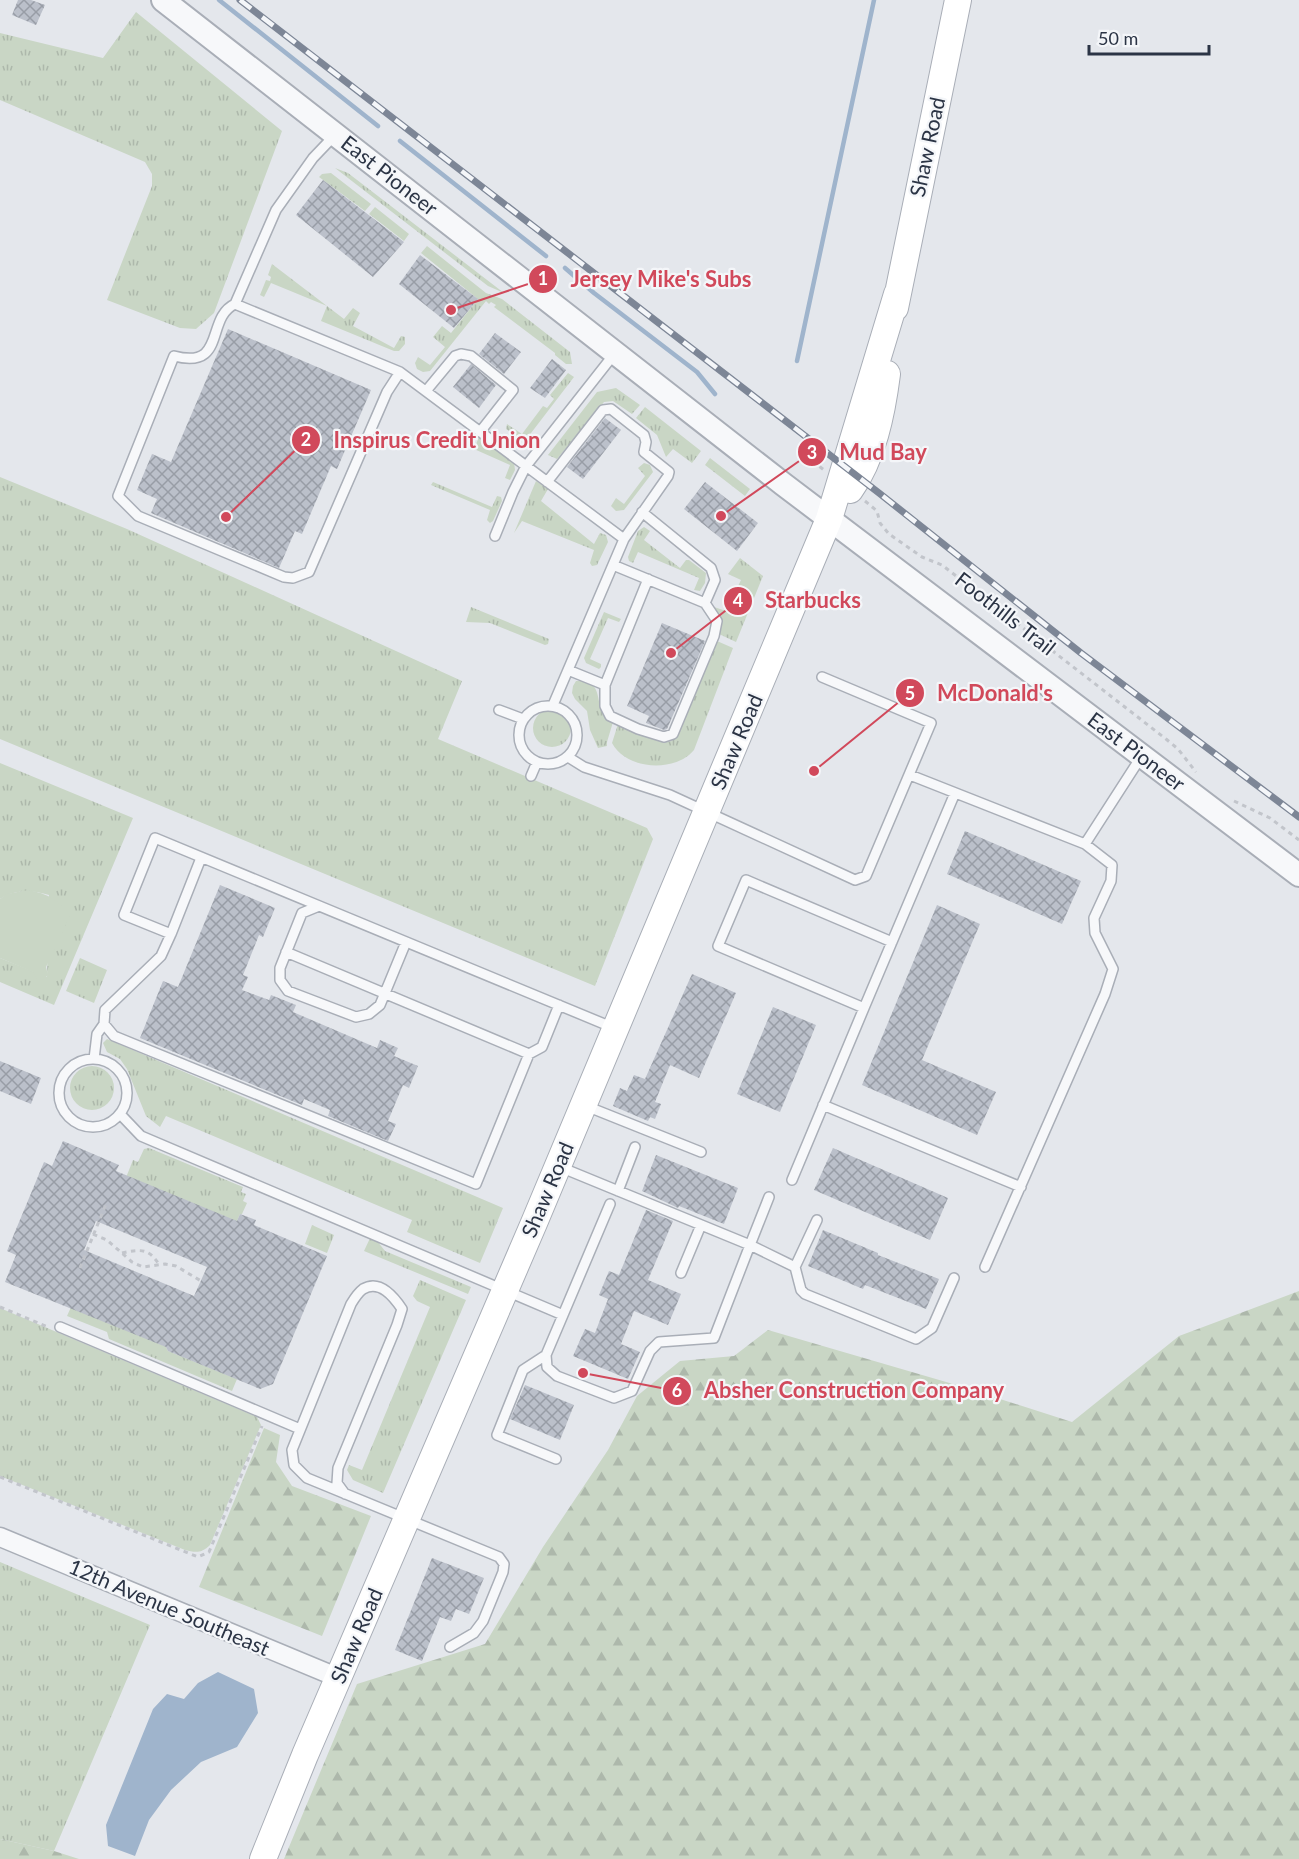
<svg xmlns="http://www.w3.org/2000/svg" width="1299" height="1859" font-family="Lato,sans-serif">
  <style>
    .grass { fill: url(#grass-tufts) }
    .forest { fill: url(#forest-firs) }
    .pitch { fill: #c9d6c5 }
    .water { fill: #9fb4cc }
    .lines { fill: none; stroke-linecap: round; stroke-linejoin: round }
    .stream { stroke: #9fb4cc; stroke-width: 4.5 }
    .building { fill: url(#building-cross-hatch); fill-rule: evenodd }
    .service-casing { stroke: #a9aeb7; stroke-width: 12 }
    .minor-casing { stroke: #a9aeb7; stroke-width: 21 }
    .tertiary-casing { stroke: #a9aeb7; stroke-width: 26 }
    .secondary-casing { stroke: #a9aeb7; stroke-width: 28 }
    .path { stroke: #c2c5cb; stroke-width: 3; stroke-dasharray: 4.5 4.5; stroke-linecap: butt }
    .service { stroke: #f7f8fa; stroke-width: 9 }
    .minor { stroke: #f7f8fa; stroke-width: 18 }
    .tertiary { stroke: #f7f8fa; stroke-width: 22 }
    .secondary { stroke: #fff; stroke-width: 26 }
    .rail-casing { stroke: #7d8696; stroke-width: 7 }
    .rail { stroke: #f4f6f9; stroke-width: 4.5; stroke-dasharray: 14; stroke-linecap: butt }
    .labels { text-anchor: middle; stroke-width: 4.5; stroke-linejoin: round; paint-order: stroke }
    .street-label { font-size: 21px; fill: #2b3445; stroke: #f4f6f9 }
    .leader { fill: none; stroke: #d1495b; stroke-width: 2 }
    .callout-dot { fill: #d1495b; stroke: #f4f6f9; stroke-width: 2 }
    .mark-label { font-size: 18px; text-anchor: middle; font-weight: bold; fill: #fff }
    .callout-label { font-size: 22px; text-anchor: middle; font-weight: bold; fill: #d1495b; stroke: #f4f6f9; stroke-width: 4.5; stroke-linejoin: round; paint-order: stroke }
  </style>
  <defs>
    <pattern id="grass-tufts" width="24" height="20" patternUnits="userSpaceOnUse" patternTransform="scale(1.5)"><rect width="24" height="20" fill="#c9d6c5"/><path d="M3 7l-1-3M5 7V3M7 7l1-3M15 17l-1-3M17 17v-4M19 17l1-3" fill="none" stroke="#adb8ab"/></pattern>
    <pattern id="forest-firs" width="22" height="20" patternUnits="userSpaceOnUse" patternTransform="scale(1.5)"><rect width="22" height="20" fill="#c9d6c5"/><path d="M5 1l3.5 6h-7zM16 11l3.5 6h-7z" fill="#adb8ab"/></pattern>
    <pattern id="building-cross-hatch" width="8" height="8" patternUnits="userSpaceOnUse" patternTransform="scale(1.5)"><rect width="8" height="8" fill="#bbc0ca"/><path d="M0 0l8 8M0 8l8-8" fill="none" stroke="#989da6"/></pattern>
  </defs>
  <rect width="100%" height="100%" fill="#e4e7ec"/>
  <!-- grass -->
  <path class="grass" d="M 136,12 L 282,131 L 214,313 L 196,329 L 180,328 L 107,300 L 152,186 L 152,174 L 145,162 L 0,100 L 0,33 L 103,58 Z
    M 335,168 L 348,173 L 504,293 L 488,286 Z
    M 331,173 L 371,204 L 365,211 L 319,177 L 322,174 Z
    M 375,207 L 409,234 L 404,241 L 369,214 Z
    M 427,246 L 486,293 L 502,299 L 570,352 L 572,364 L 566,364 L 555,355 L 555,353 L 494,307 L 496,305 L 491,302 L 489,304 L 486,301 L 430,371 L 423,372 L 417,369 L 415,363 L 418,357 L 430,365 L 445,347 L 433,337 L 442,326 L 451,333 L 478,299 L 421,253 Z
    M 272,264 L 344,319 L 353,308 L 360,313 L 353,326 L 394,348 L 401,336 L 405,337 L 405,344 L 399,351 L 394,351 L 321,321 L 327,306 L 271,283 L 264,297 L 260,295 L 266,280 L 270,281 L 271,277 L 268,275 Z
    M 568,373 L 574,377 L 528,437 L 522,439 L 506,429 L 507,424 L 522,434 L 543,406 L 547,408 L 554,399 L 550,395 Z
    M 616,388 L 640,405 L 632,414 L 613,401 L 604,402 L 557,459 L 548,455 L 597,392 Z
    M 645,407 L 701,451 L 692,463 L 673,449 L 666,457 L 657,435 L 636,418 Z
    M 479,437 L 514,462 L 515,470 L 510,480 L 505,478 L 510,465 L 474,449 Z
    M 710,458 L 750,489 L 745,496 L 705,465 Z
    M 644,463 L 650,465 L 653,472 L 624,510 L 616,511 L 611,506 L 616,498 L 624,504 L 645,476 L 638,468 Z
    M 0,477 L 127,529 L 462,681 L 438,739 L 647,828 L 653,839 L 595,986 L 0,739 Z
    M 536,481 L 548,489 L 541,501 L 594,544 L 600,533 L 606,535 L 608,542 L 597,565 L 592,566 L 590,563 L 594,550 L 522,521 L 514,533 Z
    M 433,482 L 492,507 L 497,496 L 501,497 L 502,501 L 493,521 L 490,523 L 487,520 L 490,510 L 431,485 Z
    M 644,527 L 650,531 L 644,540 L 680,568 L 686,560 L 689,560 L 706,573 L 705,583 L 700,591 L 694,590 L 699,578 L 638,552 L 633,563 L 629,561 L 628,557 L 638,531 Z
    M 740,558 L 763,576 L 736,642 L 719,634 C 723,622 723,617 714,608 L 714,607 L 726,611 L 741,580 L 728,574 Z
    M 471,607 L 549,639 L 548,644 L 545,645 L 490,623 L 466,622 Z
    M 604,612 L 621,619 L 619,622 L 608,618 L 590,659 L 601,664 L 601,667 L 599,669 L 586,663 L 584,658 Z
    M 717,641 L 733,648 L 694,750 C 675,773 626,770 612,743 L 618,724 L 663,742 C 672,743 676,738 680,730 Z
    M 576,681 C 605,679 594,704 605,716 C 607,718 610,720 613,722 L 607,742 L 607,746 L 598,748 L 590,730 L 587,711 L 575,699 L 572,693 L 573,686 Z
    M533 728a19 19 0 1 1 38 0a19 19 0 1 1-38 0Z
    M 0,763 L 133,818 L 54,1005 L 0,982 L 0,958 L 47,977 L 49,895 C 32,890 16,889 0,899 Z
    M 80,958 L 107,970 L 94,1003 L 66,991 Z
    M 107,1039 L 503,1208 L 480,1263 L 407,1232 L 412,1220 L 166,1116 L 160,1127 L 146,1116 L 127,1069 L 120,1059 L 107,1052 L 103,1043 Z
    M70 1088a22 22 0 1 1 44 0a22 22 0 1 1-44 0Z
    M 149,1148 L 243,1187 L 241,1192 L 246,1194 L 243,1201 L 247,1203 L 242,1214 L 240,1214 L 237,1221 L 123,1185 L 133,1160 L 138,1162 L 144,1149 Z
    M 312,1225 L 334,1235 L 327,1253 L 305,1244 Z
    M 371,1236 L 374,1237 L 385,1251 L 471,1287 L 468,1294 L 364,1251 Z
    M 420,1280 L 466,1300 L 383,1493 L 353,1480 L 347,1470 L 349,1465 L 362,1470 L 430,1307 L 417,1301 L 413,1296 Z
    M 75,1298 L 166,1347 L 168,1351 L 237,1379 L 232,1391 L 109,1339 L 107,1332 L 67,1316 Z
    M 0,1308 L 257,1417 L 261,1425 L 210,1545 C 202,1553 196,1553 185,1550 L 0,1476 Z
    M 0,1562 L 150,1625 L 54,1851 L 0,1839 Z"/>
  <!-- forest -->
  <path class="forest" d="M 1299,1291 L 1299,1859 L 284,1859 L 357,1684 L 485,1644 L 543,1547 L 608,1450 L 637,1396 L 680,1361 L 734,1356 L 768,1330 L 953,1384 L 1072,1422 L 1179,1336 Z
    M 264,1428 L 280,1435 L 276,1462 L 292,1486 L 371,1516 L 322,1636 L 199,1587 Z
    M 0,1839 L 54,1851 L 79,1859 L 0,1859 Z"/>
  <!-- pitch -->
  <path class="pitch" d="M 28,890 C 48,894 58,899 70,916 L 46,967 L 48,975 L 43,980 L 37,979 L 33,972 L 0,958 L 0,899 L 7,894 Z"/>
  <!-- water -->
  <path class="water" d="M 218,1672 L 254,1689 L 258,1713 L 237,1747 L 201,1762 L 171,1790 L 149,1820 L 135,1856 L 108,1846 L 106,1825 L 153,1709 L 167,1694 L 184,1699 L 198,1683 Z"/>
  <g class="lines">
    <!-- stream -->
    <path class="stream" d="M 219,0 L 378,126
      M 400,141 L 546,256
      M 565,268 L 594,293 L 697,372 L 715,394
      M 797,361 L 874,0"/>
  </g>
  <!-- building -->
  <path class="building" d="M 18,0 L 31,0 L 45,5 L 36,25 L 12,15 Z
    M 323,180 L 404,242 L 373,277 L 296,215 Z
    M 420,255 L 478,299 L 454,328 L 399,284 Z
    M 228,329 L 371,390 L 337,469 L 331,466 L 302,534 L 295,531 L 279,568 L 151,513 L 157,499 L 137,490 L 152,454 L 171,462 Z
    M 495,333 L 521,352 L 504,374 L 479,354 Z
    M 552,359 L 566,370 L 545,398 L 530,388 Z
    M 471,364 L 496,385 L 479,408 L 453,387 Z
    M 605,418 L 621,430 L 583,479 L 567,467 Z
    M 705,482 L 758,523 L 737,551 L 684,509 Z
    M 662,623 L 705,641 L 667,729 L 664,730 L 646,723 L 649,716 L 627,706 Z
    M 965,831 L 1081,881 L 1062,924 L 947,874 Z
    M 220,885 L 275,908 L 263,937 L 259,935 L 243,975 L 248,977 L 242,990 L 269,1000 L 271,995 L 296,1005 L 293,1012 L 377,1048 L 380,1040 L 398,1048 L 394,1056 L 418,1066 L 409,1088 L 403,1085 L 388,1121 L 396,1124 L 388,1141 L 328,1116 L 330,1110 L 304,1099 L 302,1105 L 140,1038 L 163,981 L 178,987 Z
    M 937,905 L 980,924 L 922,1060 L 996,1092 L 977,1135 L 862,1085 Z
    M 692,974 L 736,993 L 699,1078 L 670,1065 L 655,1102 L 661,1104 L 655,1119 L 650,1117 L 648,1121 L 613,1106 L 620,1088 L 627,1091 L 634,1075 L 645,1079 Z
    M 773,1007 L 816,1025 L 780,1112 L 737,1094 Z
    M 0,1061 L 41,1078 L 31,1104 L 0,1091 Z
    M 63,1141 L 119,1165 L 116,1171 L 237,1221 L 240,1214 L 256,1220 L 254,1225 L 327,1256 L 273,1384 L 260,1389 L 168,1351 L 166,1347 L 5,1282 L 16,1255 L 7,1251 L 44,1162 L 52,1166 ZM 96,1221 L 207,1267 L 194,1296 L 84,1250 Z
    M 833,1148 L 948,1198 L 930,1240 L 814,1190 Z
    M 656,1155 L 738,1188 L 724,1224 L 679,1206 L 678,1208 L 642,1191 Z
    M 646,1210 L 673,1221 L 648,1280 L 681,1294 L 668,1325 L 634,1311 L 621,1344 L 640,1352 L 628,1379 L 573,1356 L 585,1329 L 595,1333 L 608,1299 L 599,1295 L 609,1271 L 619,1275 Z
    M 823,1230 L 878,1253 L 878,1255 L 939,1279 L 926,1309 L 865,1285 L 863,1289 L 808,1266 Z
    M 525,1385 L 574,1405 L 560,1440 L 510,1419 Z
    M 432,1558 L 484,1578 L 469,1614 L 456,1609 L 451,1621 L 440,1617 L 422,1661 L 395,1650 Z"/>
  <g class="lines">
    <defs>
      <path id="service" d="M 334,136 L 313,158 L 276,210 L 235,304 L 400,372 L 624,539
        M 235,304 C 205,318 227,370 174,356 L 118,496 L 138,516 L 284,577 L 293,578 L 309,572 L 387,392 L 400,372
        M 426,391 L 455,356 L 461,354 L 471,356 L 513,390 L 480,432
        M 547,482 L 603,410 L 611,409 L 644,435 L 646,442 L 644,452 L 669,472 L 668,476 L 624,539 L 553,705
        M 495,536 L 513,492 L 526,466 L 615,353
        M 613,565 L 705,603 L 715,580 L 711,568 L 642,512
        M 568,670 L 605,685 L 648,579
        M 605,685 L 605,706 L 610,716 L 638,729 L 664,737 L 673,734 L 714,636 L 717,621 L 705,603
        M519 735a29 29 0 1 1 58 0a29 29 0 1 1-58 0Z
        M 499,710 L 523,719
        M 568,757 L 584,767 L 670,795 L 855,880 L 866,876 L 931,723 L 822,677
        M 910,775 L 1085,844 L 1141,757
        M 531,776 L 537,762
        M 201,858 L 171,934 L 124,915 L 155,838 L 614,1028
        M 319,906 L 302,913 L 280,968 L 280,980 L 288,991 L 356,1017 L 369,1014 L 380,1005 L 406,942
        M 171,934 L 161,956 L 105,1010 L 104,1024 L 114,1036 L 476,1184 L 529,1054
        M 892,942 L 746,880 L 718,946 L 864,1008 L 955,793
        M 286,952 L 529,1054 L 542,1047 L 559,1005
        M 94,1059 L 97,1034 L 104,1024
        M59 1093a34 34 0 1 1 68 0a34 34 0 1 1-68 0Z
        M 823,1105 L 1021,1187
        M 586,1106 L 701,1152
        M 120,1114 L 141,1136 L 563,1315 L 546,1355 L 547,1367 L 557,1376 L 614,1398 L 632,1391 L 650,1351 L 659,1342 L 714,1338 L 750,1245 L 560,1167
        M 792,1180 L 864,1008
        M 618,1191 L 635,1147
        M 769,1197 L 750,1245 L 795,1267 L 801,1290 L 805,1294 L 916,1339 L 932,1328 L 954,1278
        M 795,1267 L 817,1220
        M 985,1267 L 1105,994 L 1113,969 L 1095,933 L 1094,918 L 1111,881 L 1112,865 L 1085,844
        M 681,1273 L 701,1225
        M 563,1315 L 610,1204
        M 60,1327 L 300,1429
        M 546,1355 L 523,1370 L 497,1435 L 556,1459
        M 345,1494 L 337,1483 L 338,1468 L 397,1325 L 402,1309 C 394,1297 380,1279 363,1289 C 359,1292 354,1299 351,1304 L 292,1450 L 294,1465 L 307,1478 L 499,1557 L 504,1564 L 503,1572 L 483,1621 L 474,1633 L 450,1647"/>
      <path id="minor" d="M 0,1537 L 339,1678"/>
      <path id="tertiary" d="M 163,0 L 783,484 L 1299,875"/>
      <path id="secondary" d="M 895,308 L 958,0
        M 850,490 C 873,458 882,413 887,374
        M 263,1859 L 305,1755 L 534,1223 L 829,519 L 897,294"/>
    </defs>
    <!-- service casing -->
    <use href="#service" class="service-casing"/>
    <!-- minor casing -->
    <use href="#minor" class="minor-casing"/>
    <!-- tertiary casing -->
    <use href="#tertiary" class="tertiary-casing"/>
    <!-- secondary casing -->
    <use href="#secondary" class="secondary-casing"/>
    <!-- path -->
    <path class="path" d="M 800,448 L 811,460 L 824,470
      M 865,501 L 877,511 L 880,523 L 889,534 L 922,557 L 942,565 L 1166,739 L 1178,749 L 1196,772
      M 1234,801 L 1270,818 L 1299,840
      M 93,1234 L 107,1240 L 132,1262 L 143,1267 L 165,1264 L 176,1266 L 201,1281
      M 122,1253 C 141,1249 149,1248 160,1266
      M 80,1268 L 106,1204
      M 0,1307 L 48,1327
      M 0,1477 L 198,1557 L 209,1552 L 262,1426"/>
    <!-- service -->
    <use href="#service" class="service"/>
    <!-- minor -->
    <use href="#minor" class="minor"/>
    <!-- tertiary -->
    <use href="#tertiary" class="tertiary"/>
    <!-- secondary -->
    <use href="#secondary" class="secondary"/>
    <defs>
      <path id="rail" d="M 240,0 L 879,493 L 1081,653 L 1299,817"/>
    </defs>
    <!-- rail casing -->
    <use href="#rail" class="rail-casing"/>
    <!-- rail -->
    <use href="#rail" class="rail"/>
  </g>
  <g class="labels">
    <!-- street labels -->
    <g class="street-label">
      <text transform="translate(928 147) rotate(-78)" y="7">Shaw Road</text>
      <text transform="translate(389 176) rotate(38)" y="7">East Pioneer</text>
      <text transform="translate(1005 614) rotate(38)" y="7">Foothills Trail</text>
      <text transform="translate(737 742) rotate(-67)" y="7">Shaw Road</text>
      <text transform="translate(1136 752) rotate(37)" y="7">East Pioneer</text>
      <text transform="translate(548 1190) rotate(-67)" y="7">Shaw Road</text>
      <text transform="translate(169 1608) rotate(23)" y="7">12th Avenue Southeast</text>
      <text transform="translate(357 1636) rotate(-67)" y="7">Shaw Road</text>
    </g>
  </g>
  <!-- callouts -->
  <path class="leader" d="M451 310L543 279M226 517L306 440M721 516L812 452M671 653L738 601M814 771L910 693M583 1373L677 1391"/>
  <g class="callout-dot">
    <circle cx="451" cy="310" r="6"/>
    <circle cx="226" cy="517" r="6"/>
    <circle cx="721" cy="516" r="6"/>
    <circle cx="671" cy="653" r="6"/>
    <circle cx="814" cy="771" r="6"/>
    <circle cx="583" cy="1373" r="6"/>
    <circle cx="543" cy="279" r="15"/>
    <circle cx="306" cy="440" r="15"/>
    <circle cx="812" cy="452" r="15"/>
    <circle cx="738" cy="601" r="15"/>
    <circle cx="910" cy="693" r="15"/>
    <circle cx="677" cy="1391" r="15"/>
  </g>
  <g class="mark-label">
    <text x="543" y="285">1</text>
    <text x="306" y="446">2</text>
    <text x="812" y="459">3</text>
    <text x="738" y="607">4</text>
    <text x="910" y="700">5</text>
    <text x="677" y="1397">6</text>
  </g>
  <g class="callout-label">
    <text x="661" y="287">Jersey Mike's Subs</text>
    <text x="437" y="448">Inspirus Credit Union</text>
    <text x="883" y="460">Mud Bay</text>
    <text x="813" y="608">Starbucks</text>
    <text x="995" y="701">McDonald's</text>
    <text x="854" y="1398">Absher Construction Company</text>
  </g>
  <!-- scale -->
  <path d="M1089 45v9h120v-9" fill="none" stroke="#2b3445" stroke-width="3"/>
  <text x="1098" y="45" font-size="18" fill="#2b3445" stroke="#f4f6f9" stroke-width="4.5" paint-order="stroke">50 m</text>
</svg>
